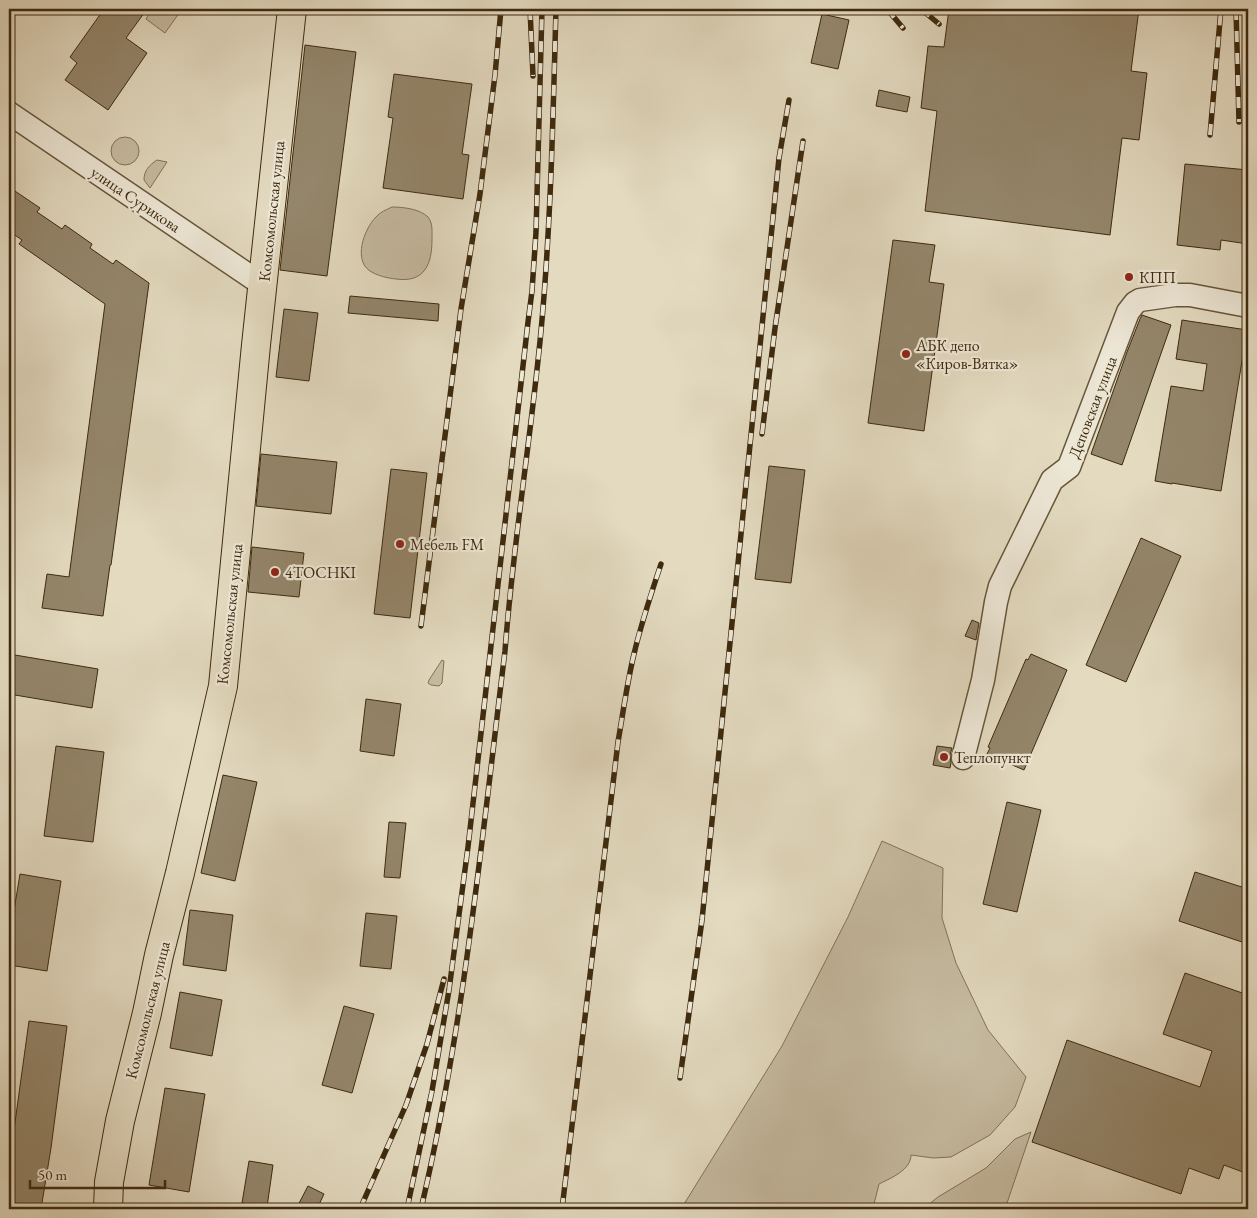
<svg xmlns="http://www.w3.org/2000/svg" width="1257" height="1218" font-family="'EB Garamond',serif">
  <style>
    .green { fill: #c7bca2; stroke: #827358 }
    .building { fill: #94866b; stroke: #3e2a0e }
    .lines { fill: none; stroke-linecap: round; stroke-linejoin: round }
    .minor-casing { stroke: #67563a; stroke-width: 25 }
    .major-casing { stroke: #3e2a0e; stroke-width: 30 }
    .minor { stroke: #ede7d6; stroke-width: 22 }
    .major { stroke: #e3dac0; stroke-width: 28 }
    .rail-casing { stroke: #3e2a0e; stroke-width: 5.5 }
    .rail { stroke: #ede7d6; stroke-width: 4; stroke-dasharray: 11; stroke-linecap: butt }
    .poi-dot { fill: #8f2418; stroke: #ede7d6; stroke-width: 2 }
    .labels { text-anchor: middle; stroke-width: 4.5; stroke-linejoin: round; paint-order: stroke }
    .street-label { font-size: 16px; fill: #3e2a0e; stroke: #ede7d6 }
    .poi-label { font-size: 16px; fill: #3e2a0e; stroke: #ede7d6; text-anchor: start }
  </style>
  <rect width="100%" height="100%" fill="#e3dac0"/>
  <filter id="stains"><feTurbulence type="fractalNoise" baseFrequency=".004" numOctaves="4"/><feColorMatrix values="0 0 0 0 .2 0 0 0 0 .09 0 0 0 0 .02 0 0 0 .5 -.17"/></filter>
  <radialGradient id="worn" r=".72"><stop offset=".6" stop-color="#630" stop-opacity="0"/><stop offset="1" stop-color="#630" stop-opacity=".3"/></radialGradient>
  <!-- green -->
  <path class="green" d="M 152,9 L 156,12 L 158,9 L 182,9 L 165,33 L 146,19 Z
    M111 151a14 14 0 1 1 28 0a14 14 0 1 1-28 0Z
    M 157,160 L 167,162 L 150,188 L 144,180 C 144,171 149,165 157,160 Z
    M 392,207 C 403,207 420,209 428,217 C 433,223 432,232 432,239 C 432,264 425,283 396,279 C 387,278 378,276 370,271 C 353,260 364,229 376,217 C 380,212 386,210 392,207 Z
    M 442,660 L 444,661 L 442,683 L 439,686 L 431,685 L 428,683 L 429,680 Z
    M 882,841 L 943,868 L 942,918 L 956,963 L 988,1030 L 1026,1077 L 1015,1107 L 990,1135 L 951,1157 L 933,1158 L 911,1155 C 911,1170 891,1178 879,1184 L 874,1204 L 867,1209 L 681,1209 L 782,1046 L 848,917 Z
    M 1031,1132 L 1005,1209 L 923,1209 L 938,1197 L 986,1168 L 1015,1139 Z"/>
  <!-- building -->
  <path class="building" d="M 104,9 L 147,9 L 126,38 L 147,53 L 108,110 L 65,80 L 77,63 L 70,57 Z
    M 949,9 L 1139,9 L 1131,71 L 1147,73 L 1139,140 L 1122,138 L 1110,235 L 925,211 L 937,111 L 921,108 L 928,46 L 944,47 Z
    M 822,14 L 849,20 L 838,69 L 811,63 Z
    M 305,45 L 356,52 L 327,276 L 280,270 Z
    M 394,74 L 472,84 L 462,154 L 469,155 L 463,199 L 383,188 L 393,118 L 388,117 Z
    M 879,90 L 910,97 L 907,112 L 876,106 Z
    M 1185,164 L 1248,170 L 1248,244 L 1221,240 L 1220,250 L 1177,245 Z
    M 9,187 L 40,208 L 37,212 L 62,229 L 65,225 L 92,244 L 90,248 L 113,264 L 116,260 L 149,283 L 111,565 L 110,565 L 103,616 L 42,608 L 47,574 L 69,577 L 105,304 L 19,244 L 22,240 L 9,231 Z
    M 893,240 L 935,245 L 929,282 L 944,284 L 924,431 L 868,423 Z
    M 350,296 L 439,304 L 438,321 L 348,313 Z
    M 284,309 L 318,313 L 309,381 L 276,377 Z
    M 1142,315 L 1171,325 L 1122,465 L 1091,454 L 1127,352 L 1140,319 Z
    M 1182,320 L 1247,330 L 1221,491 L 1172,483 L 1172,484 L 1155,481 L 1171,386 L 1203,391 L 1207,364 L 1176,359 Z
    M 261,454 L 337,462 L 331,514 L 256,506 Z
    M 769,466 L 805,470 L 791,583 L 755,579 Z
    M 391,469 L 427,473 L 410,618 L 374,614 Z
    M 1141,538 L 1181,556 L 1126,682 L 1086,665 Z
    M 252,547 L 304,553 L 299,597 L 248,592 Z
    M 972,620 L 979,623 L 976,640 L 965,636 Z
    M 9,654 L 98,669 L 92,708 L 9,694 Z
    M 1031,654 L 1067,670 L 1024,770 L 987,754 L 990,748 L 988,747 L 1026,659 L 1028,660 Z
    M 366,699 L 401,704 L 394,756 L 360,751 Z
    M 56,746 L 104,752 L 93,842 L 44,836 Z
    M 937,746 L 952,748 L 950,755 L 951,763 L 950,768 L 933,765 Z
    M 223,775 L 257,782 L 235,881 L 201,873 Z
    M 1007,802 L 1041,810 L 1017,912 L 983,904 Z
    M 389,822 L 406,823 L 400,878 L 384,877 Z
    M 1195,872 L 1248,889 L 1248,944 L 1179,921 Z
    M 20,874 L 61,881 L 47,971 L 9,965 L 9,941 Z
    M 190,910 L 233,915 L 226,971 L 183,965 Z
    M 366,913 L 397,916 L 391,969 L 360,966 Z
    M 1185,973 L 1248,995 L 1248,1174 L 1224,1165 L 1219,1179 L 1189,1168 L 1181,1194 L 1032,1142 L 1067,1040 L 1200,1087 L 1212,1051 L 1163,1034 Z
    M 180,992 L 222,1000 L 212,1056 L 170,1048 Z
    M 344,1006 L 374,1014 L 352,1093 L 322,1085 Z
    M 29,1021 L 67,1026 L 51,1148 L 41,1209 L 9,1209 L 9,1166 Z
    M 165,1088 L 205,1094 L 189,1192 L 149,1185 Z
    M 249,1161 L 273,1165 L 267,1207 L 242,1203 Z
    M 308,1186 L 324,1194 L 317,1209 L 296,1209 Z"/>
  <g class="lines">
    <defs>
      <path id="minor" d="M 9,113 L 263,285
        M 963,758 L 983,680 L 996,602 L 1000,586 L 1052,480 L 1069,467 L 1128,312 L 1135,303 L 1140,300 L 1175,295 L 1190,295 L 1248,306"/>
      <path id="major" d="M 108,1209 L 109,1182 L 120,1121 L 147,1013 L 159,955 L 180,873 L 223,686 L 256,345 L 292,9"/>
    </defs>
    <!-- minor casing -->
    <use href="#minor" class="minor-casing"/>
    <!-- major casing -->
    <use href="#major" class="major-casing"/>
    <!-- minor -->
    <use href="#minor" class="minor"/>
    <!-- major -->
    <use href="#major" class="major"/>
    <defs>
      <path id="rail" d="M 530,9 L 533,76
        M 887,9 L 903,28
        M 921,9 L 939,24
        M 1236,9 L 1239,122
        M 1210,135 L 1221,9
        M 762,434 L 775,328 L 803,141
        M 421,626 L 461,309 L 480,194 L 495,75 L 501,9
        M 680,1078 L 702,920 L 779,158 L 789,100
        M 360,1209 L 406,1105 L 427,1044 L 444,979
        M 407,1209 L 432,1091 L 449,990 L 468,847 L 528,322 L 532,291 L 536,232 L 542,9
        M 421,1209 C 464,1026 482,838 505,651 C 513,544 531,438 541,331 C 551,224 553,116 556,9
        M 562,1209 L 618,742 C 623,713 627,683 634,654 C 641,624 651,594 661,564"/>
    </defs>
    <!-- rail casing -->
    <use href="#rail" class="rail-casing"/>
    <!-- rail -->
    <use href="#rail" class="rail"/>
  </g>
  <!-- markers -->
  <g class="poi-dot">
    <circle cx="1129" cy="277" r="5"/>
    <circle cx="906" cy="354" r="5"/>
    <circle cx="400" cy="544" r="5"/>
    <circle cx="275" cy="572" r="5"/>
    <circle cx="944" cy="757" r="5"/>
  </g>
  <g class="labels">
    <!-- street labels -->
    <g class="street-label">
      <text transform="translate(136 199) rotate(34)" y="6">улица Сурикова</text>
      <text transform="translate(271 211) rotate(-84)" y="6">Комсомольская улица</text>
      <text transform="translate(1092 407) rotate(-69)" y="6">Деповская улица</text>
      <text transform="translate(229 614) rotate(-84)" y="6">Комсомольская улица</text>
      <text transform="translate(147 1010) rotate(-76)" y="6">Комсомольская улица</text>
    </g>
    <!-- poi labels -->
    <g class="poi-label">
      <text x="1139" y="283">КПП</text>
      <text x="916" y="351">АБК депо<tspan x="916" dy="18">«Киров-Вятка»</tspan></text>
      <text x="410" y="550">Мебель FM</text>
      <text x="285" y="578">4TOCHKI</text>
      <text x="954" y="763">Теплопункт</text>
    </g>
  </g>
  <!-- margin -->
  <rect width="1257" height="1218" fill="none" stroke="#e3dac0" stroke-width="30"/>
  <rect x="10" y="10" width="1237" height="1198" fill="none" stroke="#3e2a0e" stroke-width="2.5"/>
  <rect x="15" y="15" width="1227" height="1188" fill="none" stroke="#3e2a0e"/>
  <!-- scale -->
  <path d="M30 1180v8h135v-8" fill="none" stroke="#3e2a0e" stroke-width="2.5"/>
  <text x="38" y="1180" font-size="15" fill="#3e2a0e" stroke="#ede7d6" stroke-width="4" paint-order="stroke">50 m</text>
  <rect width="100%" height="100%" filter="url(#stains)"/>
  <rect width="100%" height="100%" fill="url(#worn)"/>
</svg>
